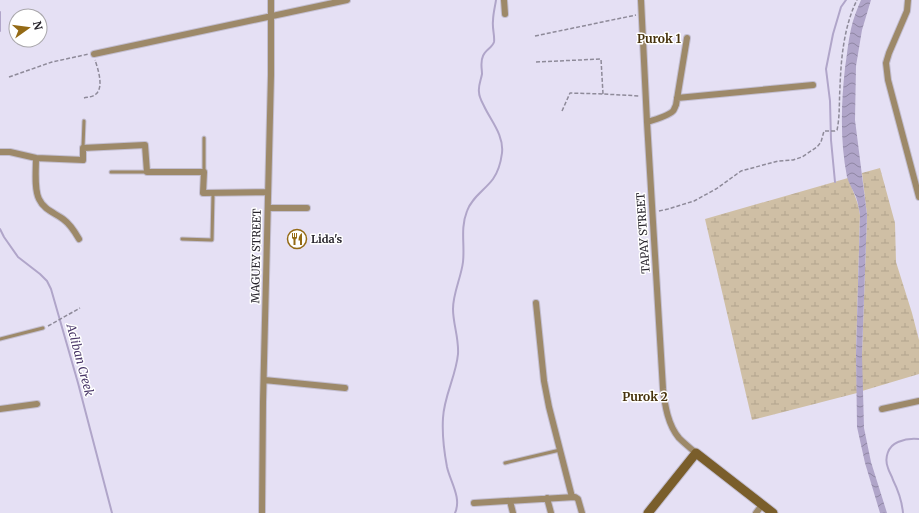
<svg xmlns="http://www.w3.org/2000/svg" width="919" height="513" font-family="Merriweather,serif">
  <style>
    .wetland { fill: url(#wetland-marsh) }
    .water { fill: url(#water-waves) }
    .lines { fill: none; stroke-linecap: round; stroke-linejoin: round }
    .stream { stroke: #b0a5c9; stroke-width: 2 }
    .lane-casing { stroke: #c3bed0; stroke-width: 5 }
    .street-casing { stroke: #c3bed0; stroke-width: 8 }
    .secondary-casing { stroke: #c3bed0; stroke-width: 11 }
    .path { stroke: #8e8a99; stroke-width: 1.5; stroke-dasharray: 4 2; stroke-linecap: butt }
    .lane { stroke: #9d8969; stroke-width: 3 }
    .street { stroke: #9d8969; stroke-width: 6 }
    .secondary { stroke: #7a5e2b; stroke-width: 9 }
    .labels { text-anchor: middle; stroke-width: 3; stroke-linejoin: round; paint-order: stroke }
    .street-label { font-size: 11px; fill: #27242c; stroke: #fff }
    .poi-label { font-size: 11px; font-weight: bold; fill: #27242c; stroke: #fff; text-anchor: start }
    .neighbourhood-label { font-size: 12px; font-weight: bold; fill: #46320c; stroke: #fff }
    .water-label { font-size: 12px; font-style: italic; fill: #493768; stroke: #fff }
  </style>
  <defs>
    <pattern id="wetland-marsh" width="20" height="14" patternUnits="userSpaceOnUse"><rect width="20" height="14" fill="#cfbfa5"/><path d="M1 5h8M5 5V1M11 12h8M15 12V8" fill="none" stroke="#b2a48e"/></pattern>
    <pattern id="water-waves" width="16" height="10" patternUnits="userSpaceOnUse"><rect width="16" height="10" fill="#b0a5c9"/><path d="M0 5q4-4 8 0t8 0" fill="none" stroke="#8f86a3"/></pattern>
  </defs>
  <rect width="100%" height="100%" fill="#e5e0f4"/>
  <!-- wetland -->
  <path class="wetland" d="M 880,168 L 895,223 L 896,262 L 912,313 L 919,340 L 919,374 L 862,391 L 862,354 L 867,215 L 862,173 Z
    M 848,178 C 853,192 858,200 860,215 L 856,354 L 857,393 L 752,420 L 705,219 Z"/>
  <!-- water -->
  <path class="water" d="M 861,0 L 871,0 L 862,30 L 856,66 L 855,120 L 867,215 L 862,354 L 864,428 L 871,462 L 887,513 L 880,513 L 865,463 L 857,427 L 856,354 L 860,215 C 859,209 858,203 856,197 C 853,190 849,184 847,177 C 840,142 841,104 845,68 C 847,55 848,42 851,29 C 853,19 857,9 861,0 Z"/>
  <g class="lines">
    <!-- stream -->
    <path class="stream" d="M 0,12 L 0,31
      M 835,182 L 831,140 L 830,101 L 826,69 L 833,34 L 841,7 L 846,0
      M 0,229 L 4,237 L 18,257 L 40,274 L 47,281 L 51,289 L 78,383 L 112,513
      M 455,513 C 462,498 450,481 447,467 C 444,451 442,434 443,418 C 444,396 456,376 458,354 C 459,338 453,324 453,309 C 453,293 461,278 463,262 C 465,244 460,229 467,211 C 472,197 485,190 493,179 C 498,172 501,161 502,153 C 504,135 491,121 484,106 C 482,102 479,97 479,92 C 478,86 481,80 482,74 C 482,68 480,62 483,56 C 485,50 492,48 494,42 C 495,36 492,28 493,21 C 493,14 495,7 496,0
      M 903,513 C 902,502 898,490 893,480 C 892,476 889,472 888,468 C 884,458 888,446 898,442 C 905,439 911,438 919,439"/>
    <defs>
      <path id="lane" d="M 83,147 L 84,121
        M 111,172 L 147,172
        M 204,172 L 204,138
        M 182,239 L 212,240 L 213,194
        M 0,339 L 43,328
        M 505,463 L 560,450"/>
      <path id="street" d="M 504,0 L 505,14
        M 641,0 L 647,122 L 663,389 C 665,406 668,425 679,438 C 684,443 690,448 696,453
        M 908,0 L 907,11 L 889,53 L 886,63 L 888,80 L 919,197
        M 94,54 L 347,0
        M 677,98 L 813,85
        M 647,122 C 654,120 668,116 673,111 C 674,110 675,107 676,105 L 687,38
        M 0,152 L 10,152 L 36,158 L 83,160 L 83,148 L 145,145 L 147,172 L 204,172 L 203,193 L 268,192
        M 36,158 C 36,170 34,189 39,199 C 44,210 55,213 63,219 C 70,224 75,232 79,239
        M 268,208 L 307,208
        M 536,303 L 544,381 L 549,407 L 572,497
        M 264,380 L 345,388
        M 0,409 L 37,404
        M 882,409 L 919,401
        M 547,498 L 551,513
        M 510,501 L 513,513
        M 474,503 L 575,497 L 578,499 L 582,513
        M 262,513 L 263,402 L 271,75 L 271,0
        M 756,513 L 762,505"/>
      <path id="secondary" d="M 648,513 L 696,453 L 773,513"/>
    </defs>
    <!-- lane casing -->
    <use href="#lane" class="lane-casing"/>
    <!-- street casing -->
    <use href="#street" class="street-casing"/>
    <!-- secondary casing -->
    <use href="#secondary" class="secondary-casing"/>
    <!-- path -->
    <path class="path" d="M 535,36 L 636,15
      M 536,62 L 601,59 L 603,94
      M 9,77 L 52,62 L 89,54
      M 84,98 C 88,97 93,97 96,94 C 104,87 98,69 95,60
      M 562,111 L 570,93 L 603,94 L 640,96
      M 659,211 L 668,209 L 694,201 L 716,189 L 741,171 L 778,161 L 793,160 L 802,157 L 817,147 L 821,142 L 824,131 L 835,131 L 837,130 C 840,116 839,102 840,87 C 841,58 844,26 857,0
      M 48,326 L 80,308"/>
    <!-- lane -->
    <use href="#lane" class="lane"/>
    <!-- street -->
    <use href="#street" class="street"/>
    <!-- secondary -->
    <use href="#secondary" class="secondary"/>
  </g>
  <!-- icons -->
  <defs>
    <symbol id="restaurant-ring" viewBox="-11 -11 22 22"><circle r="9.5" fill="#fff" stroke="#946a15" stroke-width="1.5"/><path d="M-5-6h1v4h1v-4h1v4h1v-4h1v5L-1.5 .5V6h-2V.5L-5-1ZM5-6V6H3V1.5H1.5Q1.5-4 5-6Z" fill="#946a15"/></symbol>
  </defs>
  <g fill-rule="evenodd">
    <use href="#restaurant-ring" x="286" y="228" width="22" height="22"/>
  </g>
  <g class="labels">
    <!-- street labels -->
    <g class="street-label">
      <text transform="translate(643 233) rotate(-94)" y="4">TAPAY STREET</text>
      <text transform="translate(256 256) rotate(-89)" y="4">MAGUEY STREET</text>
    </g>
    <!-- poi labels -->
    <g class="poi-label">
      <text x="311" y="243">Lida's</text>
    </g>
    <!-- neighbourhood labels -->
    <g class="neighbourhood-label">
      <text x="659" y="43">Purok 1</text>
      <text x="645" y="401">Purok 2</text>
    </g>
    <!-- water labels -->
    <g class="water-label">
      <text transform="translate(80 360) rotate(75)" y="4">Acliban Creek</text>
    </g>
  </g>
  <!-- north arrow -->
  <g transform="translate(28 28) rotate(76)"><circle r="19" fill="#ffffff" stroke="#a9a7ab"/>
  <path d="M0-3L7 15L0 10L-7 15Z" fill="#946a15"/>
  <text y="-6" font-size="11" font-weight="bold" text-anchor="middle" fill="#27242c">N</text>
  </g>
</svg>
